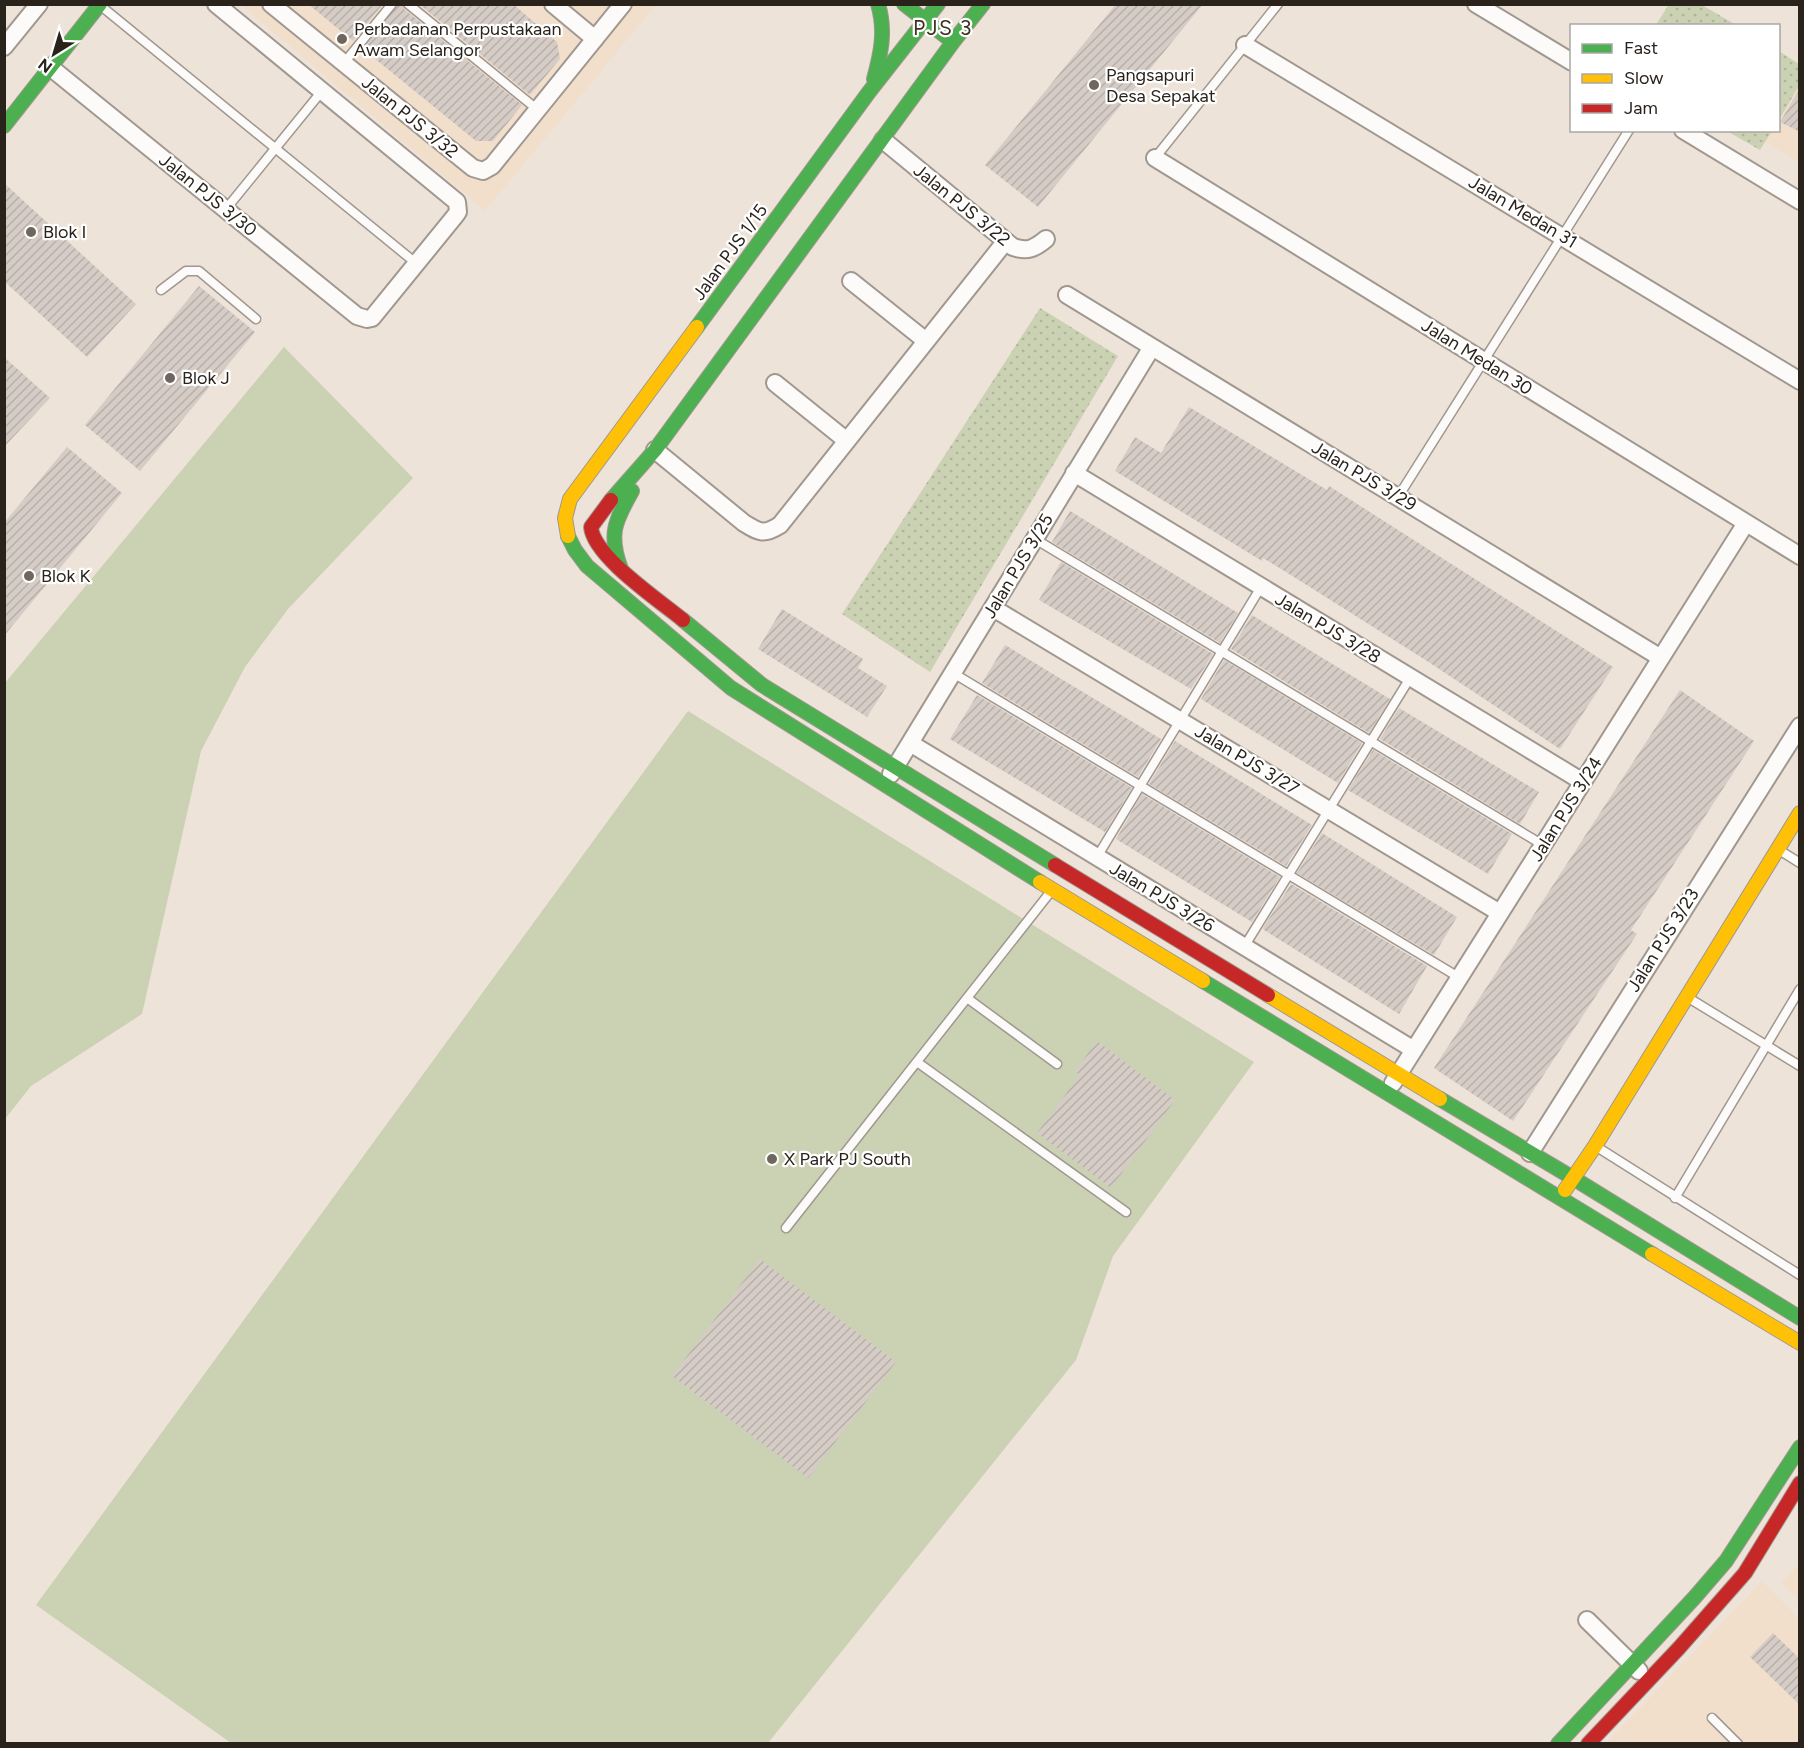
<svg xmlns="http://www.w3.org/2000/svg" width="1804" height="1748" font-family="Figtree,sans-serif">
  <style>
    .built { fill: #f1dfcc }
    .green { fill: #cbd1b3 }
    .park { fill: url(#park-dots) }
    .building { fill: url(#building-hatch) }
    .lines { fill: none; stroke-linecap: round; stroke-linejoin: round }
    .lane-casing { stroke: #a09890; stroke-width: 11 }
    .street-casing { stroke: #a09890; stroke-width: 20 }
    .fast-casing { stroke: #a09890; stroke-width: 16 }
    .slow-casing { stroke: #a09890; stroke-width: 16 }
    .jam-casing { stroke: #a09890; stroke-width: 16 }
    .lane { stroke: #fcfbf9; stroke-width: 8 }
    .street { stroke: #fcfbf9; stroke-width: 16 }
    .fast { stroke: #4caf50; stroke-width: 14 }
    .slow { stroke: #ffc107; stroke-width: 14 }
    .jam { stroke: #c62828; stroke-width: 14 }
    .poi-dot { fill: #6f665e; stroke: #fff; stroke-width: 2 }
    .labels { text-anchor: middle; stroke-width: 4.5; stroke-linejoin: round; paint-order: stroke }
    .poi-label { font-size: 18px; fill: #2a231c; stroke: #fff; text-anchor: start }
    .street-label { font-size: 18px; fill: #2a231c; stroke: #fff }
    .quarter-label { font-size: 21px; letter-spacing: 1.5px; fill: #3e3021; stroke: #fff }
  </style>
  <defs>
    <pattern id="park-dots" width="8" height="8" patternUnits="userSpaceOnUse" patternTransform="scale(1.5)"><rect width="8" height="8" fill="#cbd1b3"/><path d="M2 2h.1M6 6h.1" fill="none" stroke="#aeb399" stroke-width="1.8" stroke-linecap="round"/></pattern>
    <pattern id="building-hatch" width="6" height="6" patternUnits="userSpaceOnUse" patternTransform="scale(1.5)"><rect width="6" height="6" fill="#d6ccc6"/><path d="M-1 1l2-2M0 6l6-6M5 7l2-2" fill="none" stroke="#b8afaa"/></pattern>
  </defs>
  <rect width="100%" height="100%" fill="#eee3d8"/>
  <!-- built -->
  <path class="built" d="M 241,5 L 656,5 L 485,211 Z
    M 1799,86 L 1799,163 L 1765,142 L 1772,131 L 1778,130 L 1779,120 Z
    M 1799,1564 L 1799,1600 L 1781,1583 Z
    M 1762,1581 L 1799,1618 L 1799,1743 L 1605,1744 Z"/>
  <!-- green -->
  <path class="green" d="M 284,347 L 413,478 L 288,609 L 245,667 L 201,751 L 142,1014 L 31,1086 L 5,1119 L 5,683 Z
    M 688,711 L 1254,1062 L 1113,1256 L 1076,1360 L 768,1743 L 231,1743 L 36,1605 Z"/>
  <!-- park -->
  <path class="park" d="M 1669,4 L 1702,5 L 1736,25 L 1656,25 Z
    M 1779,51 L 1799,64 L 1799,86 L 1779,120 Z
    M 1727,131 L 1772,131 L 1760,150 Z
    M 1040,308 L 1118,356 L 930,672 L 842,614 Z"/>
  <!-- building -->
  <path class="building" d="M 308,4 L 383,4 L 353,41 Z
    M 398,4 L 402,4 L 404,9 L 522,105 L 493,141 L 476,141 L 363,49 Z
    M 419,4 L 513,4 L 557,42 L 560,59 L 530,95 Z
    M 1116,4 L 1203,4 L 1038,207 L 985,165 Z
    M 1800,88 L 1800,132 L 1780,122 Z
    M 4,183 L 136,304 L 87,357 L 4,281 Z
    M 199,286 L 255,332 L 140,471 L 85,425 Z
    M 4,357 L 50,398 L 4,447 Z
    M 1189,407 L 1327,490 L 1329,486 L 1613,667 L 1560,749 L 1427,661 L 1294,577 L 1263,558 L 1262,561 L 1115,471 L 1135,437 L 1161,453 Z
    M 67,447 L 122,493 L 4,636 L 4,523 Z
    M 1070,511 L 1238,613 L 1220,643 L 1052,542 Z
    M 1061,562 L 1213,654 L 1191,689 L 1039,600 Z
    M 782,609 L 863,659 L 858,668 L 887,686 L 867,717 L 758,649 Z
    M 1252,615 L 1390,699 L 1369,733 L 1231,649 Z
    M 1005,645 L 1161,739 L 1138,777 L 982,683 Z
    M 1224,660 L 1362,743 L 1338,783 L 1201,699 Z
    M 1680,690 L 1754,741 L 1631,930 L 1637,934 L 1513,1121 L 1434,1068 Z
    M 977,695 L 1132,788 L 1105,832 L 950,739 Z
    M 1399,708 L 1539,792 L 1520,824 L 1380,739 Z
    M 1175,741 L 1312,825 L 1286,866 L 1149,784 Z
    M 1373,750 L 1512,834 L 1488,874 L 1348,790 Z
    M 1142,794 L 1280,877 L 1252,922 L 1116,839 Z
    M 1322,833 L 1457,917 L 1434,955 L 1297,873 Z
    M 1291,884 L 1427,966 L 1399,1014 L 1264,930 L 1263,928 Z
    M 1097,1041 L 1175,1100 L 1111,1188 L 1037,1133 L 1080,1075 L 1075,1071 Z
    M 760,1259 L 896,1362 L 808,1478 L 672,1376 Z
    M 1773,1633 L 1800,1659 L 1800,1705 L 1750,1657 Z"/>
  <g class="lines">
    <defs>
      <path id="lane" d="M 408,4 L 538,110
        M 101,6 L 417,264
        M 344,63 L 392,4
        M 1155,158 L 1278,4
        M 226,209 L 322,91
        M 161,290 L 186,271 L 199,271 L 256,319
        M 1398,497 L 1629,130
        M 1035,539 L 1543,845
        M 953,673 L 1460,978
        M 1779,850 L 1800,863
        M 1097,857 L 1261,587
        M 1244,947 L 1410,678
        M 1687,997 L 1800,1066
        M 967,998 L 1057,1064
        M 917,1062 L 1126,1212
        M 1597,1147 L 1800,1275
        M 1675,1198 L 1800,989
        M 786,1228 L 1052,890
        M 1712,1718 L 1738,1744"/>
      <path id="street" d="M 271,4 L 473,168 L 483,171 L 492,166 L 623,4
        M 553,4 L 595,39
        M 1476,4 L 1572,62
        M 1245,45 L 1800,381
        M 4,47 L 39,4
        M 50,67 L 357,316 L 367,319 L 372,318 L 455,216 L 458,212 L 457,202 L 216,4
        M 1683,130 L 1800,201
        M 883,140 L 1013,247 C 1027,252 1034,249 1046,239
        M 1155,158 L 1800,556
        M 851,281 L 926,341
        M 1067,295 L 1661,658
        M 775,383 L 847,441
        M 655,450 L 744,523 C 760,533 764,535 780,525 L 1005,242
        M 1074,473 L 1583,782
        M 993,608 L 1500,913
        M 910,743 L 1414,1050
        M 891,774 L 1152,347
        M 1393,1083 L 1746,523
        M 1530,1153 L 1800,726
        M 1587,1620 L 1639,1671"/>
      <path id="fast" d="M 904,4 L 953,42
        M 874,79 C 881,53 886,31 878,4
        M 4,126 L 100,4
        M 697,327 L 869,92 L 938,4
        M 611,500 L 655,450 L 953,42 L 983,4
        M 568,536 L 575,550 L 587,566 L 731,688 L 1040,882
        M 621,569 C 608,535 615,521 632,491
        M 683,620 L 762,685 L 1055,865
        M 1203,981 L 1652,1254
        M 1440,1099 L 1573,1178 L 1800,1318
        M 1558,1744 L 1695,1597 L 1726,1561 L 1800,1447"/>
      <path id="slow" d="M 568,536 L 565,518 L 570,499 L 697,327
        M 1040,882 L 1203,981
        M 1268,995 L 1440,1099
        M 1565,1190 L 1595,1146 L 1800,813
        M 1652,1254 L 1800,1343"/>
      <path id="jam" d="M 611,500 L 591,527 C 593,556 660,601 683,620
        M 1055,865 L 1268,995
        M 1588,1744 L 1679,1648 L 1745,1573 L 1800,1483"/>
    </defs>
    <!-- lane casing -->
    <use href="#lane" class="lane-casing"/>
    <!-- street casing -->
    <use href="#street" class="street-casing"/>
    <!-- fast casing -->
    <use href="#fast" class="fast-casing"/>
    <!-- slow casing -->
    <use href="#slow" class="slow-casing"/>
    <!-- jam casing -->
    <use href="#jam" class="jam-casing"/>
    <!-- lane -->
    <use href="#lane" class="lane"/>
    <!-- street -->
    <use href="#street" class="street"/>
    <!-- fast -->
    <use href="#fast" class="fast"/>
    <!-- slow -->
    <use href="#slow" class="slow"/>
    <!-- jam -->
    <use href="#jam" class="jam"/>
  </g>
  <!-- markers -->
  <g class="poi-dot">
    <circle cx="342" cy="39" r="6"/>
    <circle cx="1094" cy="85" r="6"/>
    <circle cx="31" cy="232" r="6"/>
    <circle cx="170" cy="378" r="6"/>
    <circle cx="29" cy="576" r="6"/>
    <circle cx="772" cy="1159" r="6"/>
  </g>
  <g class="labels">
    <!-- poi labels -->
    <g class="poi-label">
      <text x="354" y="35">Perbadanan Perpustakaan<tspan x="354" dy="21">Awam Selangor</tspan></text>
      <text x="1106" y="81">Pangsapuri<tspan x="1106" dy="21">Desa Sepakat</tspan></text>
      <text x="43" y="238">Blok I</text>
      <text x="182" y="384">Blok J</text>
      <text x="41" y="582">Blok K</text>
      <text x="784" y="1165">X Park PJ South</text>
    </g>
    <!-- street labels -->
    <g class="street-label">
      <text transform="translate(410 117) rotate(39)" y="6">Jalan PJS 3/32</text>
      <text transform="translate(208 195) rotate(39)" y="6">Jalan PJS 3/30</text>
      <text transform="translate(962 205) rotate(39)" y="6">Jalan PJS 3/22</text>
      <text transform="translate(1523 212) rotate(31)" y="6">Jalan Medan 31</text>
      <text transform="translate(730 252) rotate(-54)" y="6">Jalan PJS 1/15</text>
      <text transform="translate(1477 357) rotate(32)" y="6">Jalan Medan 30</text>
      <text transform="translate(1364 476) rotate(31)" y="6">Jalan PJS 3/29</text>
      <text transform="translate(1018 566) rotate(-59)" y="6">Jalan PJS 3/25</text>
      <text transform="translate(1328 628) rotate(31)" y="6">Jalan PJS 3/28</text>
      <text transform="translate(1247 760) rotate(31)" y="6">Jalan PJS 3/27</text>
      <text transform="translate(1566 809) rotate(-58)" y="6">Jalan PJS 3/24</text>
      <text transform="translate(1162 897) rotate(31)" y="6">Jalan PJS 3/26</text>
      <text transform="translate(1663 940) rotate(-58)" y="6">Jalan PJS 3/23</text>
    </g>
    <!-- quarter labels -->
    <g class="quarter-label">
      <text x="943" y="35">PJS 3</text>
    </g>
  </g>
  <!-- border -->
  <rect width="1804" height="1748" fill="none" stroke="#2a231c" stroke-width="12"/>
  <!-- legend -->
  <rect x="1570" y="24" width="210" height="108" fill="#ffffff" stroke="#aaa7a4" stroke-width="1.5"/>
  <rect x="1582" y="44" width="30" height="9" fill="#4caf50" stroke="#aaa7a4" stroke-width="1.5"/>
  <text x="1624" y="54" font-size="18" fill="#2a231c">Fast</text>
  <rect x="1582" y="74" width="30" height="9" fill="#ffc107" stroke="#aaa7a4" stroke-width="1.5"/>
  <text x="1624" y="84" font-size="18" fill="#2a231c">Slow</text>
  <rect x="1582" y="104" width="30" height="9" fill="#c62828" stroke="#aaa7a4" stroke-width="1.5"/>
  <text x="1624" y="114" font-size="18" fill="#2a231c">Jam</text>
  <!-- north arrow -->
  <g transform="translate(54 54) rotate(217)" stroke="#ffffff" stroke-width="4.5" paint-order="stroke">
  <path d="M0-4.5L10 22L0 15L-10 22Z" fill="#2a231c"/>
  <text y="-9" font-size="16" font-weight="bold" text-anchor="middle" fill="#2a231c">N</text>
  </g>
</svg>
